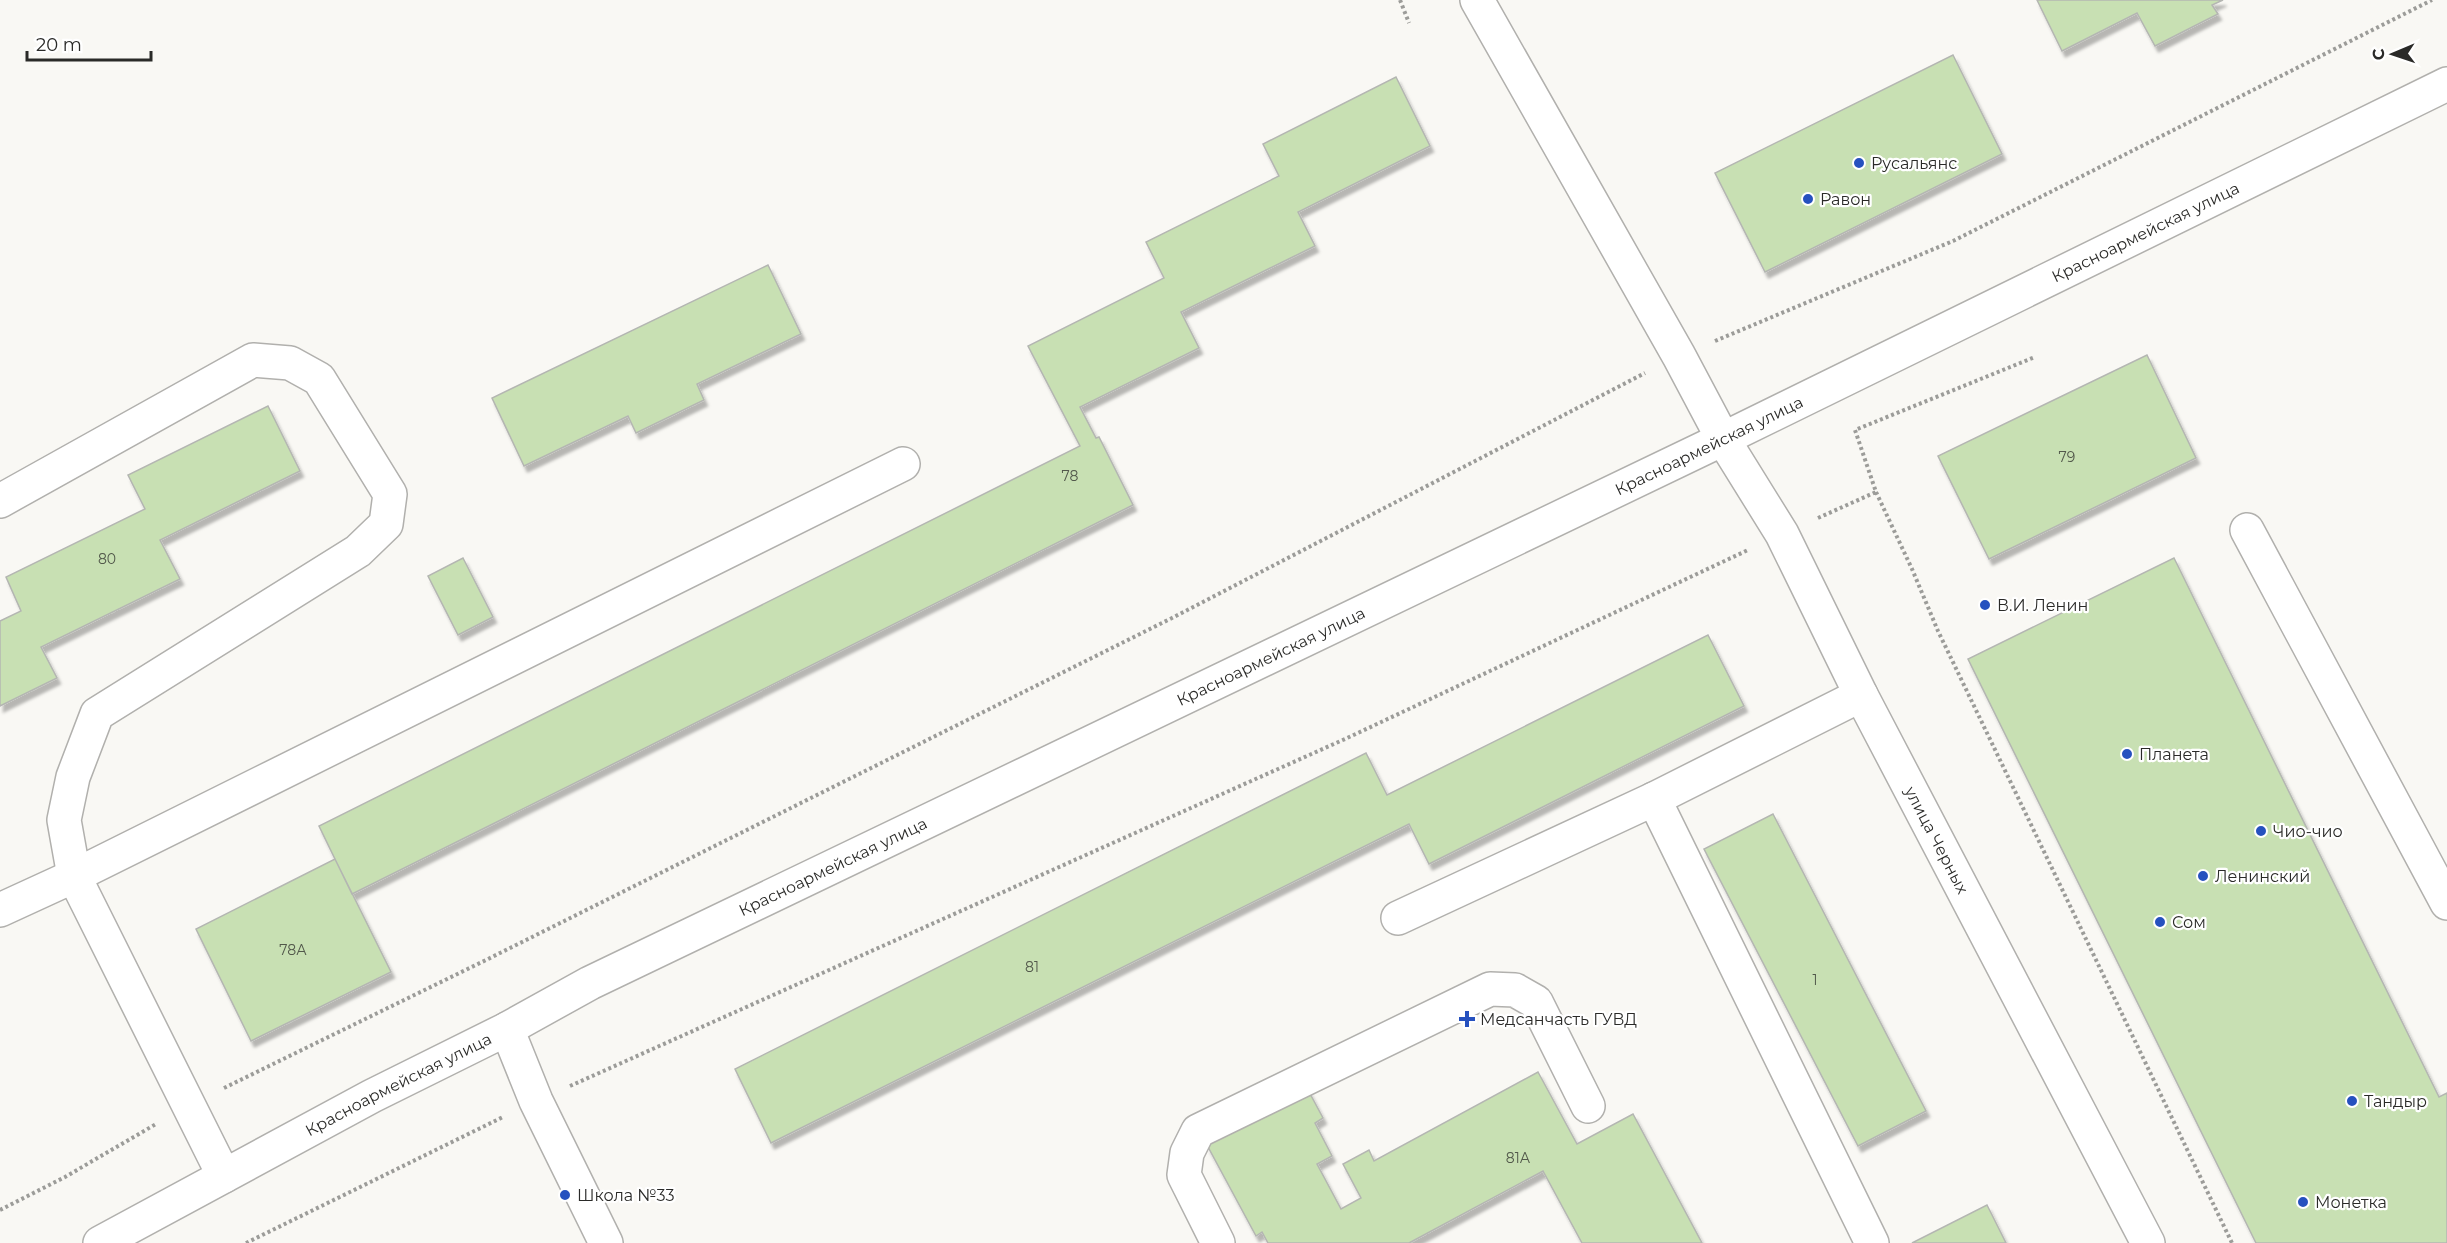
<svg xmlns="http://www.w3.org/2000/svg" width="2447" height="1243" font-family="Montserrat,sans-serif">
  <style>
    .building { fill: #c8e0b3; stroke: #b4b6b2; stroke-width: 1.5; filter: url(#shadow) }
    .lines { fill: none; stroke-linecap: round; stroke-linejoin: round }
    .minor-casing { stroke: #b1b0ad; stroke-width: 36 }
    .path { stroke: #9c9c99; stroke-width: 4; stroke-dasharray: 3 3; stroke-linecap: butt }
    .minor { stroke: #fff; stroke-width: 33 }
    .poi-dot { fill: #2651bf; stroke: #fff; stroke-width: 2 }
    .labels { text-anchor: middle; stroke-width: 4.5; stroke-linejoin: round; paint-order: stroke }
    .number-label { font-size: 14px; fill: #52584b }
    .poi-label { font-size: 16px; fill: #2a2a28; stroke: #fff; text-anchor: start }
    .street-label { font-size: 16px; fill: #2a2a28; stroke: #fff }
  </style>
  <defs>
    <filter id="shadow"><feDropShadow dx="3.5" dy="6" stdDeviation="1.5" flood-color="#0004"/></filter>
  </defs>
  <rect width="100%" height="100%" fill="#f9f8f4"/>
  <!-- building -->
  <path class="building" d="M 2037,0 L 2223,0 L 2212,5 L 2218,14 L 2155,46 L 2137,13 L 2062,51 Z
    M 1953,55 L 2002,154 L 1765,272 L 1715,173 Z
    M 1396,77 L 1430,146 L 1298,212 L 1315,246 L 1181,312 L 1199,348 L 1080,407 L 1096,438 L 1099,437 L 1133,505 L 352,894 L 319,826 L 1080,446 L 1028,346 L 1164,278 L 1146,242 L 1279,176 L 1263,144 Z
    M 768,265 L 801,334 L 697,384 L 704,400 L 636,433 L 628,416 L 524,466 L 492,398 Z
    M 2147,355 L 2196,458 L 1989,559 L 1938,456 Z
    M 268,406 L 300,471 L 160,540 L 180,579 L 41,647 L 57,678 L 0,706 L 0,621 L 21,611 L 6,577 L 145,509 L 128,475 Z
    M 463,558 L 493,617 L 458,635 L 428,576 Z
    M 2174,558 L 2439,1097 L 2447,1093 L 2447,1243 L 2256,1243 L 1968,659 Z
    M 1708,635 L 1744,706 L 1429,864 L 1409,824 L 771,1143 L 735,1069 L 1366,753 L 1387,795 Z
    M 1773,814 L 1926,1111 L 1858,1146 L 1704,849 Z
    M 335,859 L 391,972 L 251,1041 L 196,929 Z
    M 1538,1072 L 1577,1144 L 1633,1114 L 1702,1243 L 1582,1243 L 1543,1171 L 1409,1243 L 1268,1243 L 1262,1232 L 1256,1236 L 1207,1145 L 1308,1090 L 1323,1118 L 1315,1123 L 1332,1156 L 1317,1164 L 1341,1209 L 1361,1198 L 1343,1164 L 1369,1150 L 1374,1161 Z
    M 1987,1205 L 2006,1243 L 1912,1243 Z"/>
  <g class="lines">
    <defs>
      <g id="minor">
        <path id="s1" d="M 1477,0 L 1679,356 L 1723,439 L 1782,534 L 1861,695 L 2148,1243"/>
        <path d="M 0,501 L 253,360 L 290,363 L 319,379 L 390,494 L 386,524 L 358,551 L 97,714 L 73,777 L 64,820 L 74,876 L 224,1176"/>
        <path d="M 2247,530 L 2447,903"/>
        <path d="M 1654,799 L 1872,1243"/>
        <path d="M 0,910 L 74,876 L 903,464"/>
        <path d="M 1398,918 L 1654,799 L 1861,695"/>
        <path d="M 507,1029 L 536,1101 L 606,1243"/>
        <path id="s2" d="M 100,1243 L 372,1096 L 507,1029 L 590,983 L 1723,439 L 2447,84"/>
        <path d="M 1218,1243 L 1184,1175 L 1187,1153 L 1198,1131 L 1490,989 L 1515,990 L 1536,1002 L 1588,1106"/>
      </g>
    </defs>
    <!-- minor casing -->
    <use href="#minor" class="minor-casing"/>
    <!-- path -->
    <path class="path" d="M 1400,0 L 1409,23
      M 1715,341 L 1953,241 L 2432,0
      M 1876,492 L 1912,569 L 1938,631 L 2232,1243
      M 1818,518 L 1876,492 L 1855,430 L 2035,357
      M 570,1086 L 1345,739 L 1748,550
      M 224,1088 L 486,960 L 1172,618 L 1645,373
      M 0,1210 L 65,1177 L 156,1124
      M 246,1243 L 503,1117"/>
    <!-- minor -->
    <use href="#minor" class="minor"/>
  </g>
  <!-- markers -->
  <g class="poi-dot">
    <circle cx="1859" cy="163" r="6"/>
    <circle cx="1808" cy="199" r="6"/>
    <circle cx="1985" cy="605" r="6"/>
    <circle cx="2127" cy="754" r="6"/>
    <circle cx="2261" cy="831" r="6"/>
    <circle cx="2203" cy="876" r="6"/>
    <circle cx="2160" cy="922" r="6"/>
    <path d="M1464 1010h6v6h6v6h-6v6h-6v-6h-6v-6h6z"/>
    <circle cx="2352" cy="1101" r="6"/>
    <circle cx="565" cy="1195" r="6"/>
    <circle cx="2303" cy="1202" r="6"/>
  </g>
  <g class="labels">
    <!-- number labels -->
    <g class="number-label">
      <text x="2067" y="462">79</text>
      <text x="1070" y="481">78</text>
      <text x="107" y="564">80</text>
      <text x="293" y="955">78А</text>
      <text x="1032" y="972">81</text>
      <text x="1815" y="985">1</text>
      <text x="1518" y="1163">81А</text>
    </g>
    <!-- poi labels -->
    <g class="poi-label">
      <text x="1871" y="169">Русальянс</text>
      <text x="1820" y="205">Равон</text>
      <text x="1997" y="611">В.И. Ленин</text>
      <text x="2139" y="760">Планета</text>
      <text x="2273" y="837">Чио-чио</text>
      <text x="2215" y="882">Ленинский</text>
      <text x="2172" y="928">Сом</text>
      <text x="1480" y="1025">Медсанчасть ГУВД</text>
      <text x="2364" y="1107">Тандыр</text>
      <text x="577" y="1201">Школа №33</text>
      <text x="2315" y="1208">Монетка</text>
    </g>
    <!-- street labels -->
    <g class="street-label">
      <text dy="6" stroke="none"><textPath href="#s2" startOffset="2282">Красноармейская улица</textPath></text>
      <text dy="6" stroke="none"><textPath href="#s2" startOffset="1796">Красноармейская улица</textPath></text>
      <text dy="6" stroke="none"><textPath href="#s2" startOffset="1310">Красноармейская улица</textPath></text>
      <text dy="6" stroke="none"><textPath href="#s1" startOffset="958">улица Черных</textPath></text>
      <text dy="6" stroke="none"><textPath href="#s2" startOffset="824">Красноармейская улица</textPath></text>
      <text dy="6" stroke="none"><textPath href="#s2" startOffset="338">Красноармейская улица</textPath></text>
    </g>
  </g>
  <!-- north arrow -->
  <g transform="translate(2393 54) rotate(268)" stroke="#ffffff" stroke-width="4.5" paint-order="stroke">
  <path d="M0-4.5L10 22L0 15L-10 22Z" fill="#2a2a28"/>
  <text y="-9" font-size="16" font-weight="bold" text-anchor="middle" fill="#2a2a28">С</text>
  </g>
  <!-- scale -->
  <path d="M27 51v9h124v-9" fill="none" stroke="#2a2a28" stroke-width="3"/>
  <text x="36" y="51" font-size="18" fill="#2a2a28" stroke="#ffffff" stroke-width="4.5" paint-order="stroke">20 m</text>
</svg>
